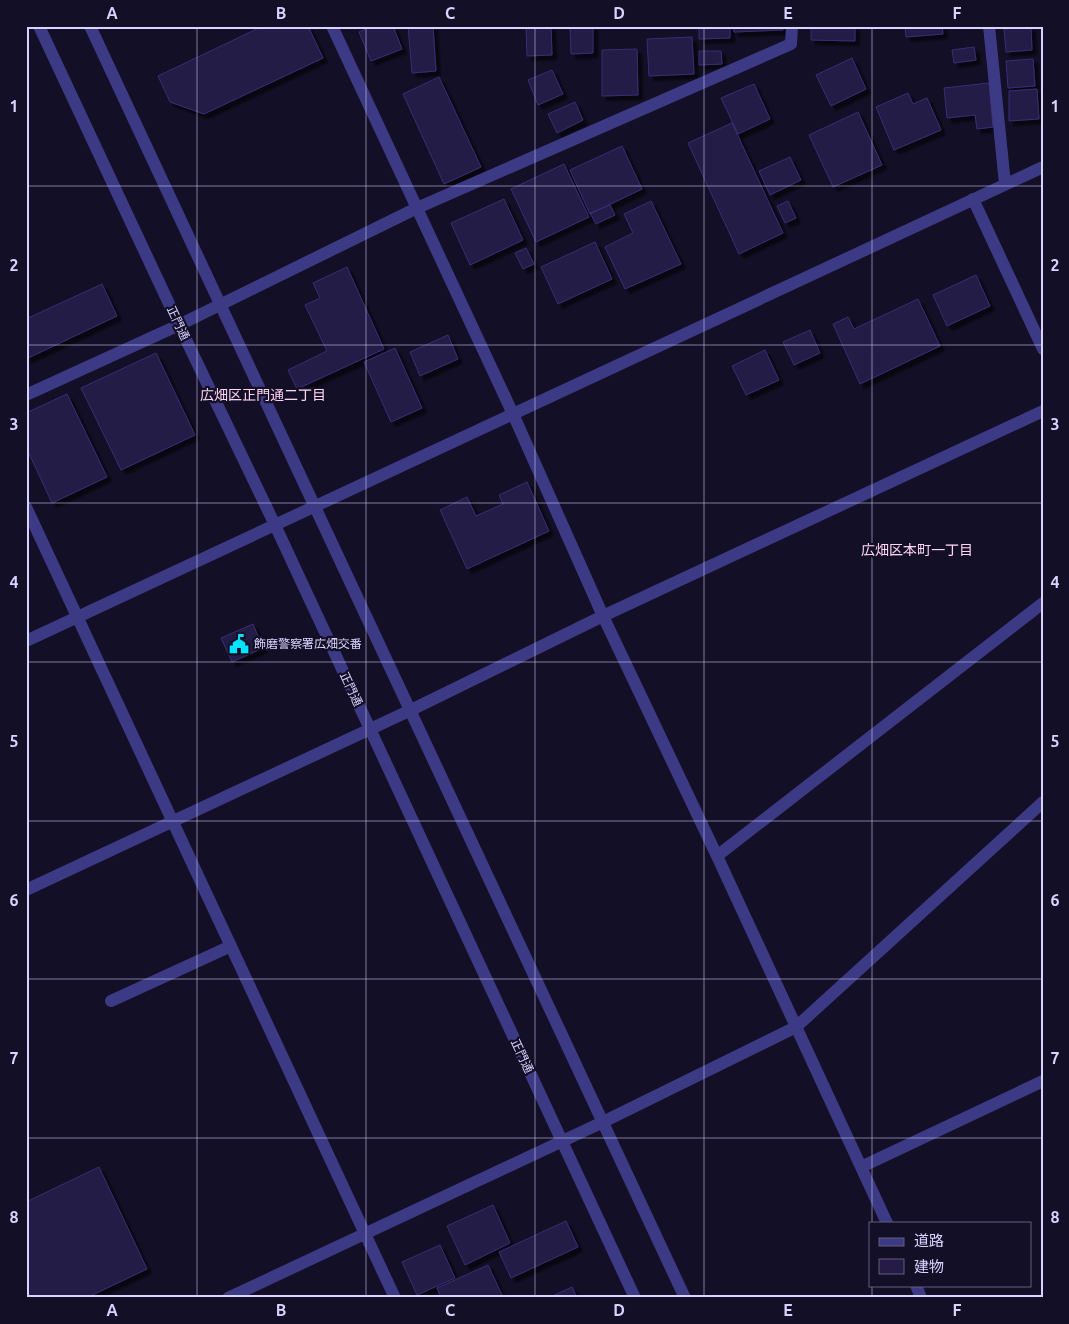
<svg xmlns="http://www.w3.org/2000/svg" width="1069" height="1324" font-family="Ubuntu,'Noto Sans JP',sans-serif">
  <style>
    .building { fill: #241b47; stroke: #3b2d73; filter: url(#shadow) }
    .lines { fill: none; stroke-linecap: round; stroke-linejoin: round }
    .minor { stroke: #3d3a85; stroke-width: 12 }
    .tertiary { stroke: #3d3a85; stroke-width: 12 }
    .grid { fill: none; stroke: #d9d4ff; stroke-width: 1; stroke-opacity: 0.55 }
    .labels { text-anchor: middle; stroke-width: 4.5; stroke-linejoin: round; paint-order: stroke }
    .street-label { font-size: 12px; fill: #d9d4ff; stroke: #130f26 }
    .poi-label { font-size: 12px; fill: #d9d4ff; stroke: #130f26; text-anchor: start }
    .neighbourhood-label { font-size: 14px; fill: #ffd6f0; stroke: #130f26 }
    .neatline { fill: none; stroke: #d9d4ff; stroke-width: 2 }
    .grid-label { font-size: 16px; text-anchor: middle; font-weight: bold; fill: #d9d4ff }
  </style>
  <defs>
    <filter id="shadow"><feDropShadow dx="4.5" dy="4.5" stdDeviation="1" flood-color="#0009"/></filter>
  </defs>
  <rect width="100%" height="100%" fill="#130f26"/>
  <!-- building -->
  <path class="building" d="M 263,26 L 308,26 L 323,58 L 204,114 L 170,102 L 158,76 Z
    M 373,26 L 393,26 L 402,49 L 371,61 L 359,32 Z
    M 408,26 L 433,26 L 436,71 L 412,73 Z
    M 526,26 L 551,26 L 552,55 L 527,56 Z
    M 570,26 L 593,26 L 593,53 L 571,54 Z
    M 699,26 L 730,26 L 730,38 L 699,39 Z
    M 733,26 L 783,26 L 783,30 L 734,32 Z
    M 811,26 L 855,26 L 855,41 L 811,40 Z
    M 905,26 L 942,26 L 943,34 L 906,37 Z
    M 1031,27 L 1032,50 L 1006,52 L 1004,29 Z
    M 692,37 L 694,74 L 649,76 L 647,39 Z
    M 974,47 L 976,60 L 954,63 L 952,50 Z
    M 637,49 L 638,95 L 602,96 L 602,50 Z
    M 699,51 L 721,51 L 722,64 L 699,65 Z
    M 852,58 L 866,89 L 831,106 L 816,75 Z
    M 1033,59 L 1035,86 L 1008,88 L 1006,61 Z
    M 552,70 L 563,94 L 538,105 L 528,80 Z
    M 439,77 L 481,167 L 444,184 L 403,94 Z
    M 989,83 L 993,127 L 977,129 L 975,115 L 947,118 L 944,88 Z
    M 754,84 L 770,119 L 738,134 L 721,98 Z
    M 1037,89 L 1039,119 L 1009,121 L 1009,91 Z
    M 908,93 L 913,104 L 927,98 L 941,130 L 894,150 L 876,107 Z
    M 575,102 L 583,120 L 557,133 L 548,114 Z
    M 858,112 L 882,165 L 833,187 L 809,135 Z
    M 732,123 L 783,233 L 739,254 L 688,143 Z
    M 622,146 L 642,189 L 590,214 L 570,170 Z
    M 790,157 L 801,180 L 770,195 L 759,171 Z
    M 564,164 L 589,217 L 536,242 L 511,189 Z
    M 504,199 L 523,240 L 470,265 L 451,223 Z
    M 651,201 L 681,264 L 625,289 L 605,247 L 633,233 L 624,214 Z
    M 788,201 L 796,218 L 785,223 L 777,206 Z
    M 610,205 L 615,215 L 596,224 L 590,213 Z
    M 595,242 L 612,279 L 558,304 L 541,267 Z
    M 526,248 L 534,264 L 523,269 L 515,253 Z
    M 347,267 L 384,349 L 297,389 L 288,370 L 327,351 L 305,305 L 320,298 L 313,283 Z
    M 976,275 L 990,306 L 947,326 L 933,295 Z
    M 102,284 L 117,316 L 26,359 L 26,319 Z
    M 918,299 L 940,346 L 860,384 L 833,324 L 848,317 L 854,329 Z
    M 810,330 L 820,353 L 794,365 L 783,342 Z
    M 448,335 L 458,359 L 420,376 L 410,352 Z
    M 395,348 L 422,408 L 391,422 L 364,362 Z
    M 765,350 L 779,380 L 746,395 L 732,366 Z
    M 156,353 L 195,435 L 121,470 L 81,388 Z
    M 67,394 L 107,477 L 52,503 L 26,447 L 26,413 Z
    M 527,482 L 549,531 L 467,569 L 440,510 L 467,497 L 476,516 L 503,504 L 499,495 Z
    M 253,624 L 263,648 L 232,662 L 221,638 Z
    M 99,1167 L 147,1269 L 86,1298 L 26,1298 L 26,1202 Z
    M 493,1205 L 510,1243 L 465,1265 L 447,1226 Z
    M 566,1221 L 578,1247 L 511,1278 L 499,1252 Z
    M 440,1245 L 455,1278 L 417,1295 L 402,1262 Z
    M 488,1265 L 502,1295 L 496,1298 L 441,1298 L 437,1288 Z
    M 572,1287 L 577,1298 L 548,1298 Z"/>
  <g class="lines">
    <!-- minor -->
    <path class="minor" d="M 989,26 L 1005,184
      M 973,199 L 1043,349
      M 26,395 L 179,325 L 417,208 L 791,44 L 792,26
      M 26,507 L 395,1298
      M 717,856 L 1043,603
      M 26,890 L 411,710 L 603,616 L 1043,411
      M 111,1001 L 231,946
      M 861,1167 L 1043,1081
      M 887,1223 L 717,856 L 603,616 L 513,414 L 1043,167
      M 916,1285 L 921,1298
      M 228,1298 L 603,1122 L 796,1027 L 1043,802"/>
    <!-- tertiary -->
    <path class="tertiary" d="M 39,26 L 179,325 L 275,525 L 635,1298
      M 90,26 L 685,1298
      M 26,641 L 513,414 L 332,26"/>
  </g>
  <!-- grid -->
  <path class="grid" d="M 197,26 L 197,1298M 366,26 L 366,1298M 535,26 L 535,1298M 704,26 L 704,1298M 872,26 L 872,1223M 26,186 L 1043,186M 26,345 L 1043,345M 26,503 L 1043,503M 26,662 L 1043,662M 26,821 L 1043,821M 26,979 L 1043,979M 26,1138 L 1043,1138M 872,1285 L 872,1298"/>
  <!-- icons -->
  <defs>
    <symbol id="civic-bare" viewBox="-9 -9 18 18"><path d="M-.6-6.5H3V-4.5H.6V-3L4-1V1h2V6H-6V1h2V-1L-.6-3ZM-1.2 2.5V6h2.4V2.5Z" fill="#00e5ff" stroke="#130f26" stroke-width="2.5" paint-order="stroke"/></symbol>
  </defs>
  <g fill-rule="evenodd">
    <use href="#civic-bare" x="225" y="630" width="28" height="28"/>
  </g>
  <g class="labels">
    <!-- street labels -->
    <g class="street-label">
      <text transform="translate(178 323) rotate(65)" y="4">正門通</text>
      <text transform="translate(351 689) rotate(65)" y="4">正門通</text>
      <text transform="translate(522 1056) rotate(65)" y="4">正門通</text>
    </g>
    <!-- poi labels -->
    <g class="poi-label">
      <text x="254" y="648">飾磨警察署広畑交番</text>
    </g>
    <!-- neighbourhood labels -->
    <g class="neighbourhood-label">
      <text x="263" y="400">広畑区正門通二丁目</text>
      <text x="917" y="555">広畑区本町一丁目</text>
    </g>
  </g>
  <!-- border -->
  <rect width="1069" height="1324" fill="none" stroke="#130f26" stroke-width="55"/>
  <!-- legend -->
  <rect x="869" y="1222" width="162" height="65" fill="#130f26" stroke="#625e7d"/>
  <rect x="879" y="1238" width="25" height="8" fill="#3d3a85" stroke="#625e7d"/>
  <text x="914" y="1246" font-size="15" fill="#d9d4ff">道路</text>
  <rect x="879" y="1259" width="25" height="15" fill="#241b47" stroke="#625e7d"/>
  <text x="914" y="1272" font-size="15" fill="#d9d4ff">建物</text>
  <rect x="28" y="28" width="1014" height="1268" class="neatline"/>
  <g class="grid-label">
    <text x="112" y="19">A</text>
    <text x="281" y="19">B</text>
    <text x="450" y="19">C</text>
    <text x="619" y="19">D</text>
    <text x="788" y="19">E</text>
    <text x="957" y="19">F</text>
    <text x="14" y="112">1</text>
    <text x="1055" y="112">1</text>
    <text x="14" y="271">2</text>
    <text x="1055" y="271">2</text>
    <text x="14" y="430">3</text>
    <text x="1055" y="430">3</text>
    <text x="14" y="588">4</text>
    <text x="1055" y="588">4</text>
    <text x="14" y="747">5</text>
    <text x="1055" y="747">5</text>
    <text x="14" y="906">6</text>
    <text x="1055" y="906">6</text>
    <text x="14" y="1064">7</text>
    <text x="1055" y="1064">7</text>
    <text x="14" y="1223">8</text>
    <text x="1055" y="1223">8</text>
    <text x="112" y="1316">A</text>
    <text x="281" y="1316">B</text>
    <text x="450" y="1316">C</text>
    <text x="619" y="1316">D</text>
    <text x="788" y="1316">E</text>
    <text x="957" y="1316">F</text>
  </g>
</svg>
